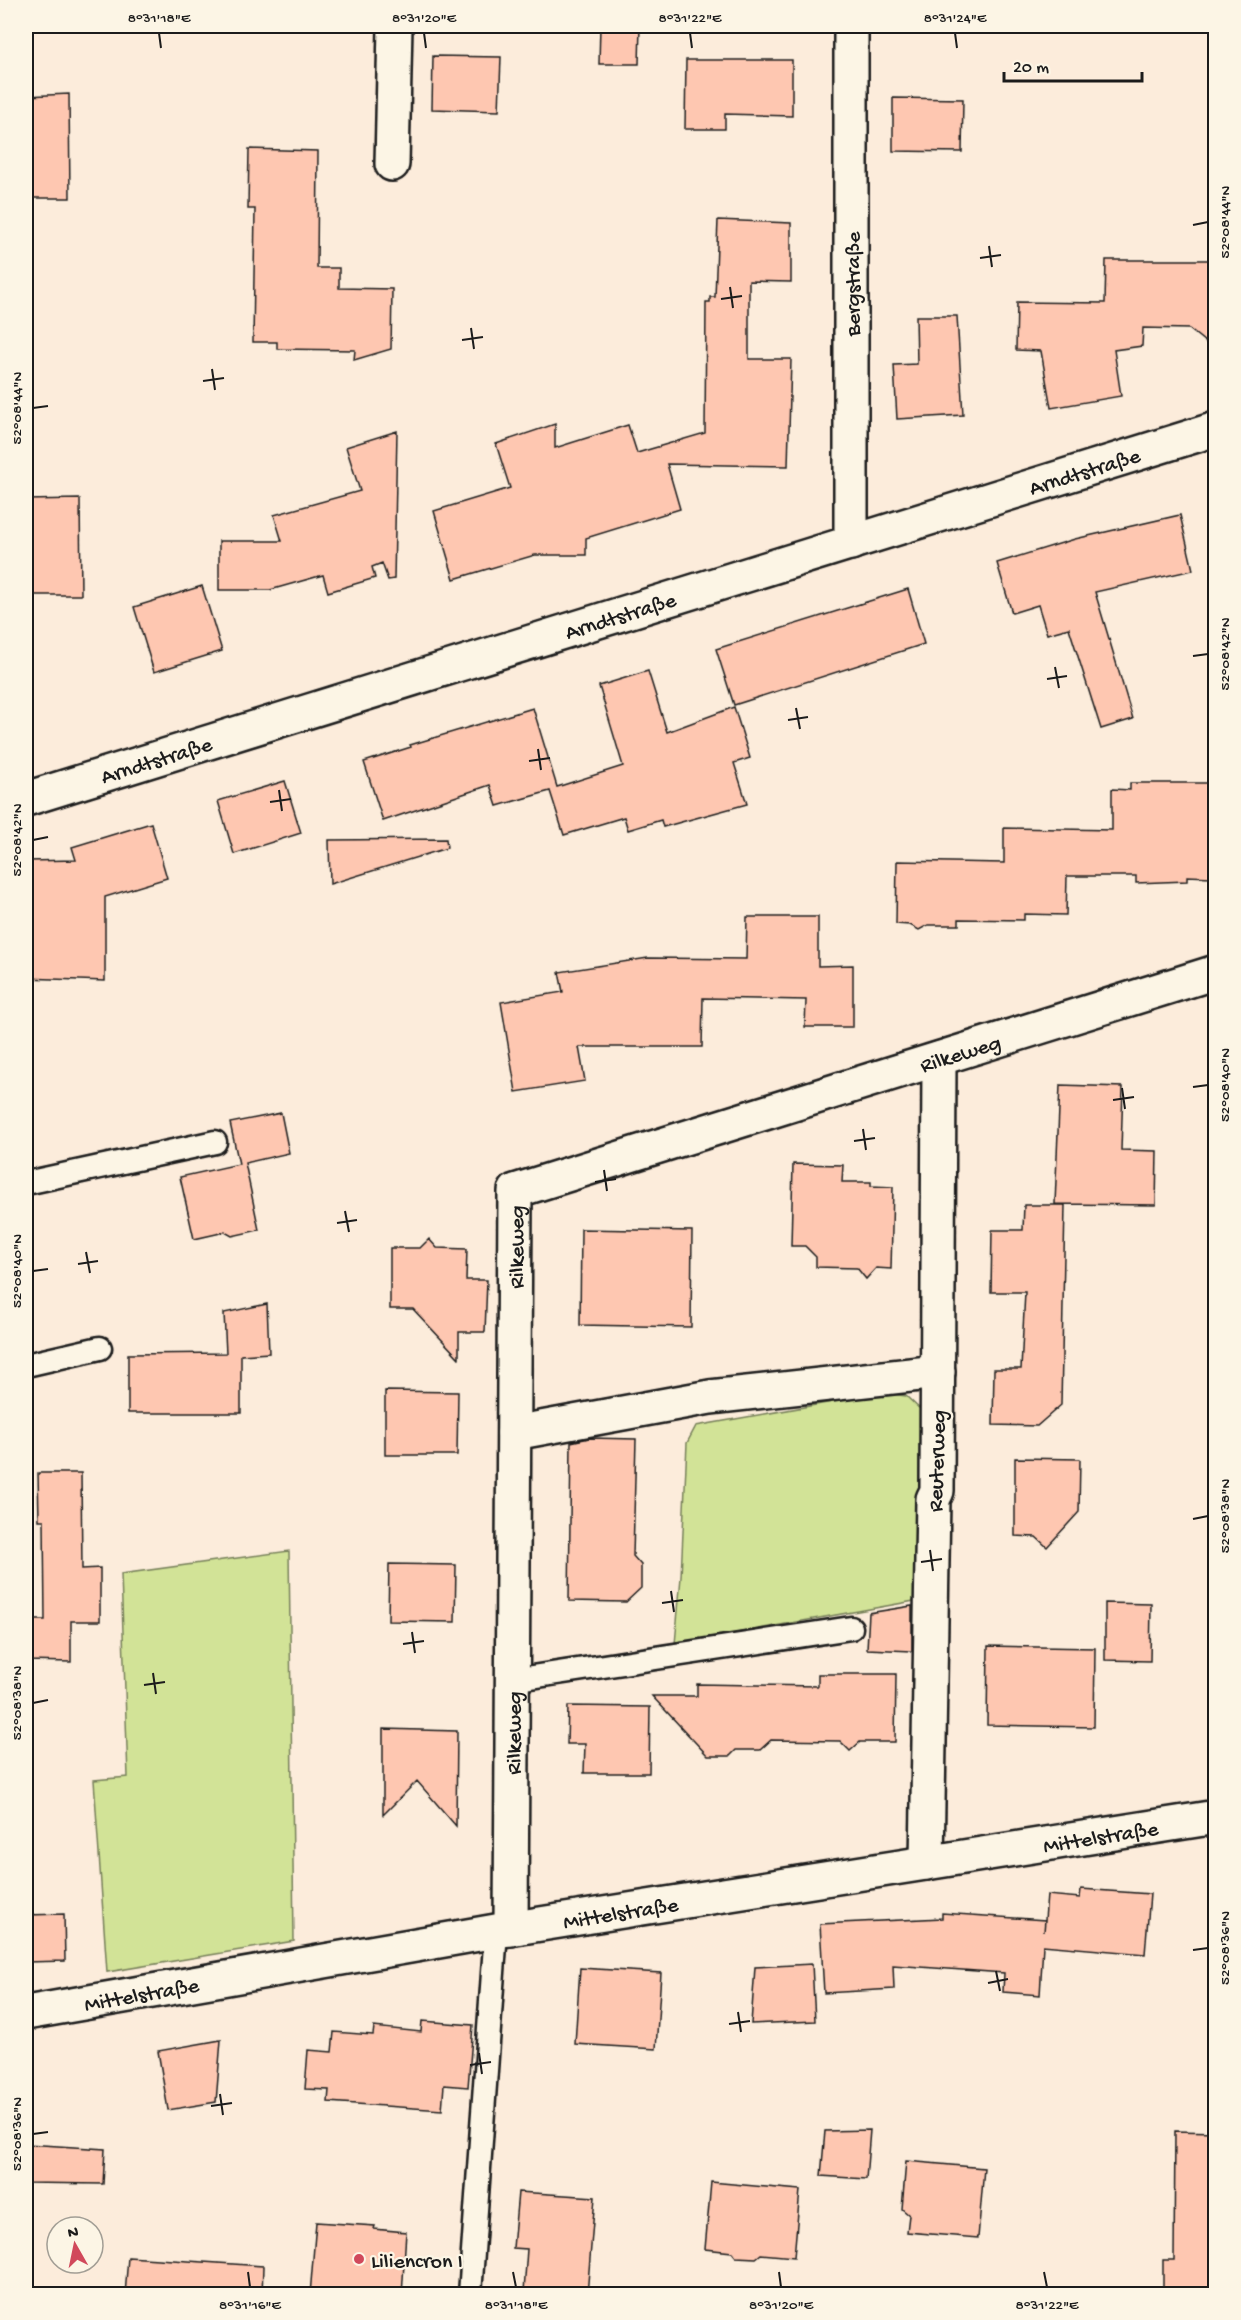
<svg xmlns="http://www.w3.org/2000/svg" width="1241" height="2320" font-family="'Gochi Hand',sans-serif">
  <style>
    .green { fill: #d2e397; stroke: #77805a; stroke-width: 1.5 }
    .building { fill: #fec7b1; stroke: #1c1c1c; stroke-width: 1.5 }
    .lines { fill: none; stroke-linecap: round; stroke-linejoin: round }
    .lane-casing { stroke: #1c1c1c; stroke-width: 27 }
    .street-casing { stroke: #1c1c1c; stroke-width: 38 }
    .lane { stroke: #fcf5e5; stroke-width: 22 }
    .street { stroke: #fcf5e5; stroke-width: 33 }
    .ticks { fill: none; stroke: #1c1c1c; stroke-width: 2 }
    .poi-dot { fill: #d1495b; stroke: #fcf5e5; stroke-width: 2 }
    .labels { text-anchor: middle; stroke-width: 4.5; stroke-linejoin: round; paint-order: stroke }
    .street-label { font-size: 22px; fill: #1c1c1c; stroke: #fcf5e5 }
    .poi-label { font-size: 22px; fill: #1c1c1c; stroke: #fcf5e5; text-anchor: start }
    .neatline { fill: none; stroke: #1c1c1c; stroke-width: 2 }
    .ticks-label { font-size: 15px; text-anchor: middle; fill: #1c1c1c }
  </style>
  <rect width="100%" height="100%" fill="#fcecdb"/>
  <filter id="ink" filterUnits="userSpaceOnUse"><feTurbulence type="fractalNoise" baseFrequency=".0167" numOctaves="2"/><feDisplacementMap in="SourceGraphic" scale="12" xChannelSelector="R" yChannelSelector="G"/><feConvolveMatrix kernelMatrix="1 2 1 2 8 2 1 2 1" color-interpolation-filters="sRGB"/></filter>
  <g filter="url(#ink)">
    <!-- green -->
    <path class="green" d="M 876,1392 L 906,1396 L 923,1412 L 925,1599 L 675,1644 L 681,1577 L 687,1443 L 696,1426 L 844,1400 Z
      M 289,1551 L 294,1941 L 107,1972 L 94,1780 L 128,1777 L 121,1574 Z"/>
    <!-- building -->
    <path class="building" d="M 600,26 L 640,26 L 639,64 L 599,64 Z
      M 433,56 L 501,57 L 499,111 L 432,109 Z
      M 686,60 L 792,60 L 792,116 L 725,114 L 725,129 L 685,129 Z
      M 69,94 L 70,198 L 26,198 L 26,96 Z
      M 893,98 L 963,99 L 962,152 L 893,151 Z
      M 249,149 L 318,151 L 317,268 L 339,268 L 339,288 L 392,289 L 391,349 L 354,360 L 355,350 L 277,349 L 277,342 L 253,342 L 255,209 L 248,209 Z
      M 718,220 L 791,223 L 791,282 L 749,281 L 749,359 L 791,359 L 788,466 L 667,464 L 680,509 L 586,538 L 586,555 L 535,555 L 454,579 L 434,511 L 510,488 L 496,444 L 555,424 L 555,448 L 628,425 L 637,453 L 705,433 L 706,302 L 710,302 L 710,297 L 715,297 Z
      M 1106,260 L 1215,260 L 1215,350 L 1189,329 L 1143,328 L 1142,346 L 1114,350 L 1121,396 L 1051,408 L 1041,351 L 1016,350 L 1017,302 L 1105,303 Z
      M 916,316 L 957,316 L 963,415 L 897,419 L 894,365 L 917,364 Z
      M 397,431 L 394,579 L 388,580 L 382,563 L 372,567 L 375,578 L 328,592 L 323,575 L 270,590 L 219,590 L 219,541 L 282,541 L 274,515 L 360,491 L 346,447 Z
      M 80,499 L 81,595 L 26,595 L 26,500 Z
      M 1180,515 L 1193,570 L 1095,592 L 1133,719 L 1101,729 L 1069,628 L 1047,634 L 1038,605 L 1012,613 L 997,563 L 1075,539 Z
      M 202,586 L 222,651 L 154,672 L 134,607 Z
      M 908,589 L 924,644 L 734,705 L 716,649 Z
      M 648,671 L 667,732 L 734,707 L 750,758 L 734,763 L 747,804 L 663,827 L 661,820 L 628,830 L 624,817 L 564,835 L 550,791 L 497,806 L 490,785 L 383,821 L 364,762 L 411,747 L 410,745 L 533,708 L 557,787 L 623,766 L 599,686 Z
      M 285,781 L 301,833 L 234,854 L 218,801 Z
      M 1130,783 L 1212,783 L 1212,877 L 1187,876 L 1187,881 L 1136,883 L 1136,876 L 1067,876 L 1066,915 L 1024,914 L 1024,920 L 959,919 L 959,925 L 928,925 L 919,930 L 910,925 L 896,924 L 897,861 L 1004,863 L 1004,828 L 1112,830 L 1112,789 L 1130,790 Z
      M 151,823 L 167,878 L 105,897 L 105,981 L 26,978 L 27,861 L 76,860 L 72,847 Z
      M 446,839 L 447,848 L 330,884 L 329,840 Z
      M 747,917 L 818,917 L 818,966 L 853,965 L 853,1027 L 805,1027 L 806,1000 L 703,998 L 702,1047 L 579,1047 L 585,1081 L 516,1092 L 501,1002 L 563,992 L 559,972 L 648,958 L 746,959 Z
      M 1060,1085 L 1123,1087 L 1121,1150 L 1157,1151 L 1156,1205 L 1055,1204 Z
      M 281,1113 L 289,1153 L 245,1163 L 259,1230 L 232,1236 L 225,1232 L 194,1239 L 180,1177 L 239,1164 L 230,1123 Z
      M 793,1164 L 843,1165 L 842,1182 L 871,1182 L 871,1186 L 893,1187 L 891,1269 L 876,1268 L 866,1279 L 857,1268 L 816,1267 L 816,1257 L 805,1246 L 791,1246 Z
      M 1024,1205 L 1065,1205 L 1061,1405 L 1037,1426 L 993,1425 L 994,1369 L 1021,1369 L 1025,1292 L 991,1292 L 992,1230 L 1023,1230 Z
      M 581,1229 L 692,1231 L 691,1327 L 580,1325 Z
      M 429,1239 L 437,1248 L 467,1249 L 466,1280 L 487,1280 L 485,1332 L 459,1332 L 459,1358 L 413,1309 L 390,1309 L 390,1248 L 420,1248 Z
      M 267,1304 L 269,1353 L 241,1355 L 241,1413 L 128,1413 L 128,1354 L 226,1353 L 224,1313 Z
      M 385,1391 L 458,1392 L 457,1455 L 385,1455 Z
      M 589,1438 L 636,1439 L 633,1556 L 641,1565 L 641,1588 L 626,1602 L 569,1601 L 571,1442 Z
      M 1015,1458 L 1080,1459 L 1079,1512 L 1047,1547 L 1036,1537 L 1015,1536 Z
      M 38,1473 L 81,1473 L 82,1569 L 100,1568 L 100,1621 L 71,1621 L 71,1662 L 26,1661 L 26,1620 L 45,1620 L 44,1520 L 39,1520 Z
      M 389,1564 L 456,1565 L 455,1622 L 388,1621 Z
      M 1105,1603 L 1151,1604 L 1150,1661 L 1105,1660 Z
      M 912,1606 L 912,1651 L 867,1649 L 869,1613 Z
      M 988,1646 L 1095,1648 L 1094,1727 L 987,1725 Z
      M 818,1674 L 896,1674 L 895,1742 L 860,1742 L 850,1751 L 840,1741 L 771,1740 L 760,1750 L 736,1750 L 730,1756 L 708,1756 L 652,1696 L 697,1696 L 697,1684 L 818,1686 Z
      M 568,1706 L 650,1707 L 649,1773 L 584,1773 L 585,1744 L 567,1744 Z
      M 383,1729 L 457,1731 L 456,1826 L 417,1781 L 383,1815 Z
      M 1081,1889 L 1150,1894 L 1145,1954 L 1043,1945 L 1040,1995 L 1003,1992 L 1004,1973 L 893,1965 L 894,1989 L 824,1993 L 820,1924 L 942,1918 L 942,1913 L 1045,1920 L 1044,1932 L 1047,1895 L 1080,1898 Z
      M 64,1914 L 65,1961 L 26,1962 L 26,1915 Z
      M 812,1964 L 815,2021 L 751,2024 L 755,1967 Z
      M 580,1968 L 661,1973 L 656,2049 L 575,2044 Z
      M 422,2021 L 473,2025 L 468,2087 L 444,2085 L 442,2110 L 328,2102 L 329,2090 L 305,2089 L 308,2050 L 332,2052 L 334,2032 L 373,2035 L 374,2027 L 421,2032 Z
      M 221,2040 L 216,2102 L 168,2110 L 158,2051 Z
      M 870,2130 L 866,2179 L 821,2176 L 825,2131 Z
      M 1175,2131 L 1215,2132 L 1215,2295 L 1163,2295 L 1163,2260 L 1174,2260 Z
      M 26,2144 L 105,2149 L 103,2184 L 26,2183 Z
      M 906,2161 L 984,2168 L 978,2238 L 907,2232 L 909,2215 L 902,2209 Z
      M 711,2182 L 800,2190 L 794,2257 L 761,2254 L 756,2258 L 736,2257 L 732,2252 L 705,2249 Z
      M 518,2192 L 595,2197 L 587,2295 L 524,2292 L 527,2249 L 513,2248 Z
      M 316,2222 L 375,2226 L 374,2229 L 406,2232 L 402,2295 L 310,2295 Z
      M 128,2257 L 263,2266 L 262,2295 L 125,2295 Z"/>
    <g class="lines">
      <defs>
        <path id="lane" d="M 26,1183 L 215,1142
          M 26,1365 L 100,1348
          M 512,1680 L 851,1628
          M 470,2294 L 496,1931"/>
        <g id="street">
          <path d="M 392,164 L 395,26"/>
          <path d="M 851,543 L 851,26"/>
          <path id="s1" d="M 26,799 L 1216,429"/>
          <path d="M 514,1433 L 710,1397 L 938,1372"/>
          <path d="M 927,1863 L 933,1499 L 937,1491 L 939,1059"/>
          <path id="s2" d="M 511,1929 L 515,1191 L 1216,972"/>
          <path id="s3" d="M 26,2013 L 496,1931 L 1216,1817"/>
        </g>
      </defs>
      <!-- lane casing -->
      <use href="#lane" class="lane-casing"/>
      <!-- street casing -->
      <use href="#street" class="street-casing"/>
      <!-- lane -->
      <use href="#lane" class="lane"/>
      <!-- street -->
      <use href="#street" class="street"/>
    </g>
  </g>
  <!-- ticks -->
  <path class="ticks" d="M 159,33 L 161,48M 424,33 L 426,48M 690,33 L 692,48M 955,33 L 957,48M 1193,225 L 1208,222M 989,246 L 992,267M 980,258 L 1001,255M 730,287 L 733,308M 721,299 L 742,296M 471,328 L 474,349M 462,340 L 483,337M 212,369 L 215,390M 203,381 L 224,378M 33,408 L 48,406M 1193,656 L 1208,654M 1055,667 L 1059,688M 1047,679 L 1067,676M 796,708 L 800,729M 788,720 L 808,717M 538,749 L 541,770M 529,761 L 550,758M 279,790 L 282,811M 270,802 L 291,799M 33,840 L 48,837M 1193,1087 L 1208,1085M 1122,1088 L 1125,1109M 1113,1100 L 1134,1097M 863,1129 L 866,1150M 854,1141 L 875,1138M 604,1170 L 607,1191M 595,1182 L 616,1179M 345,1211 L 349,1232M 337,1223 L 357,1220M 86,1252 L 90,1273M 78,1264 L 98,1261M 33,1271 L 48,1269M 1193,1519 L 1208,1516M 930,1550 L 933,1571M 921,1562 L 942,1559M 671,1591 L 674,1612M 662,1603 L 683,1600M 412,1632 L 415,1653M 403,1644 L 424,1641M 153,1673 L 156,1694M 144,1685 L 165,1682M 33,1703 L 48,1700M 1193,1950 L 1208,1948M 996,1971 L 1000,1991M 988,1983 L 1008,1979M 738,2012 L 741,2032M 729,2024 L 750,2021M 479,2053 L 482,2074M 470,2065 L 491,2062M 220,2094 L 223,2115M 211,2106 L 232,2103M 33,2134 L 48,2132M 248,2272 L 250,2287M 513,2272 L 516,2287M 779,2272 L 781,2287M 1044,2272 L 1047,2287"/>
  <!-- markers -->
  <circle class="poi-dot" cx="359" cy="2259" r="6"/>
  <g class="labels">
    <!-- street labels -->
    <g class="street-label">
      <text transform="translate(851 284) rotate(-90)" y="8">Bergstraße</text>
      <text dy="8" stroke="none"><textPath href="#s1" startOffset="1108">Arndtstraße</textPath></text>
      <text dy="8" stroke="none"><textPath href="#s1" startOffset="622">Arndtstraße</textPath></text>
      <text dy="8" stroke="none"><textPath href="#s1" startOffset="136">Arndtstraße</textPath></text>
      <text dy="8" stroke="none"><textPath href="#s2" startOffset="1204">Rilkeweg</textPath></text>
      <text dy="8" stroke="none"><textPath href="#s2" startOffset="682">Rilkeweg</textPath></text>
      <text transform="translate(935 1461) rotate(-88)" y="8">Reuterweg</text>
      <text dy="8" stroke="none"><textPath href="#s2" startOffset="196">Rilkeweg</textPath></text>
      <text dy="8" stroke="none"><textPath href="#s3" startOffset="1089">Mittelstraße</textPath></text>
      <text dy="8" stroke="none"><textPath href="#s3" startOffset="603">Mittelstraße</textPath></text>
      <text dy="8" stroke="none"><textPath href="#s3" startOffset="117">Mittelstraße</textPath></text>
    </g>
    <!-- poi labels -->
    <g class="poi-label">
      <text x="371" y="2267">Liliencron I</text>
    </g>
  </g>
  <!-- margin -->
  <rect width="1241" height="2320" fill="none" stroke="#fcf5e5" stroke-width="66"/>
  <!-- north arrow -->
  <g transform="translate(75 2245) rotate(351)"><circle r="28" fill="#fcf5e5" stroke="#a29e95" stroke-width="1.5"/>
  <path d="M0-4.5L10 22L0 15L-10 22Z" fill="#d1495b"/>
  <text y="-9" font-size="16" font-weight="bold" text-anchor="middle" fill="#1c1c1c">N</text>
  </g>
  <!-- scale -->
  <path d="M1004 72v9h138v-9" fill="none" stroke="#1c1c1c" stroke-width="3"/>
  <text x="1013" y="72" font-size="18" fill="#1c1c1c" stroke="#fcf5e5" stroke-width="4.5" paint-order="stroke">20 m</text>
  <rect x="33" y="33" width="1175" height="2254" class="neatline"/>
  <g class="ticks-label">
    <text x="159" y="22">8°31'18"E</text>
    <text x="424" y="22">8°31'20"E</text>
    <text x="690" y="22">8°31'22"E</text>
    <text x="955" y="22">8°31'24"E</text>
    <text transform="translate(1224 222) rotate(-90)" y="5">52°08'44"N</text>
    <text transform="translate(16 408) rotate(-90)" y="5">52°08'44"N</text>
    <text transform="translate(1224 654) rotate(-90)" y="5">52°08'42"N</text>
    <text transform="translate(16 840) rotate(-90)" y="5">52°08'42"N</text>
    <text transform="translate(1224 1085) rotate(-90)" y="5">52°08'40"N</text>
    <text transform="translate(16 1271) rotate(-90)" y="5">52°08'40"N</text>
    <text transform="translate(1224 1516) rotate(-90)" y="5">52°08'38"N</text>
    <text transform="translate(16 1703) rotate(-90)" y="5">52°08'38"N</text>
    <text transform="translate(1224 1948) rotate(-90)" y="5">52°08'36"N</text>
    <text transform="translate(16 2134) rotate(-90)" y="5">52°08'36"N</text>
    <text x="250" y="2309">8°31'16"E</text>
    <text x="516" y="2309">8°31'18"E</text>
    <text x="781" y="2309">8°31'20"E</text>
    <text x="1047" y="2309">8°31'22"E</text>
  </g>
</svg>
